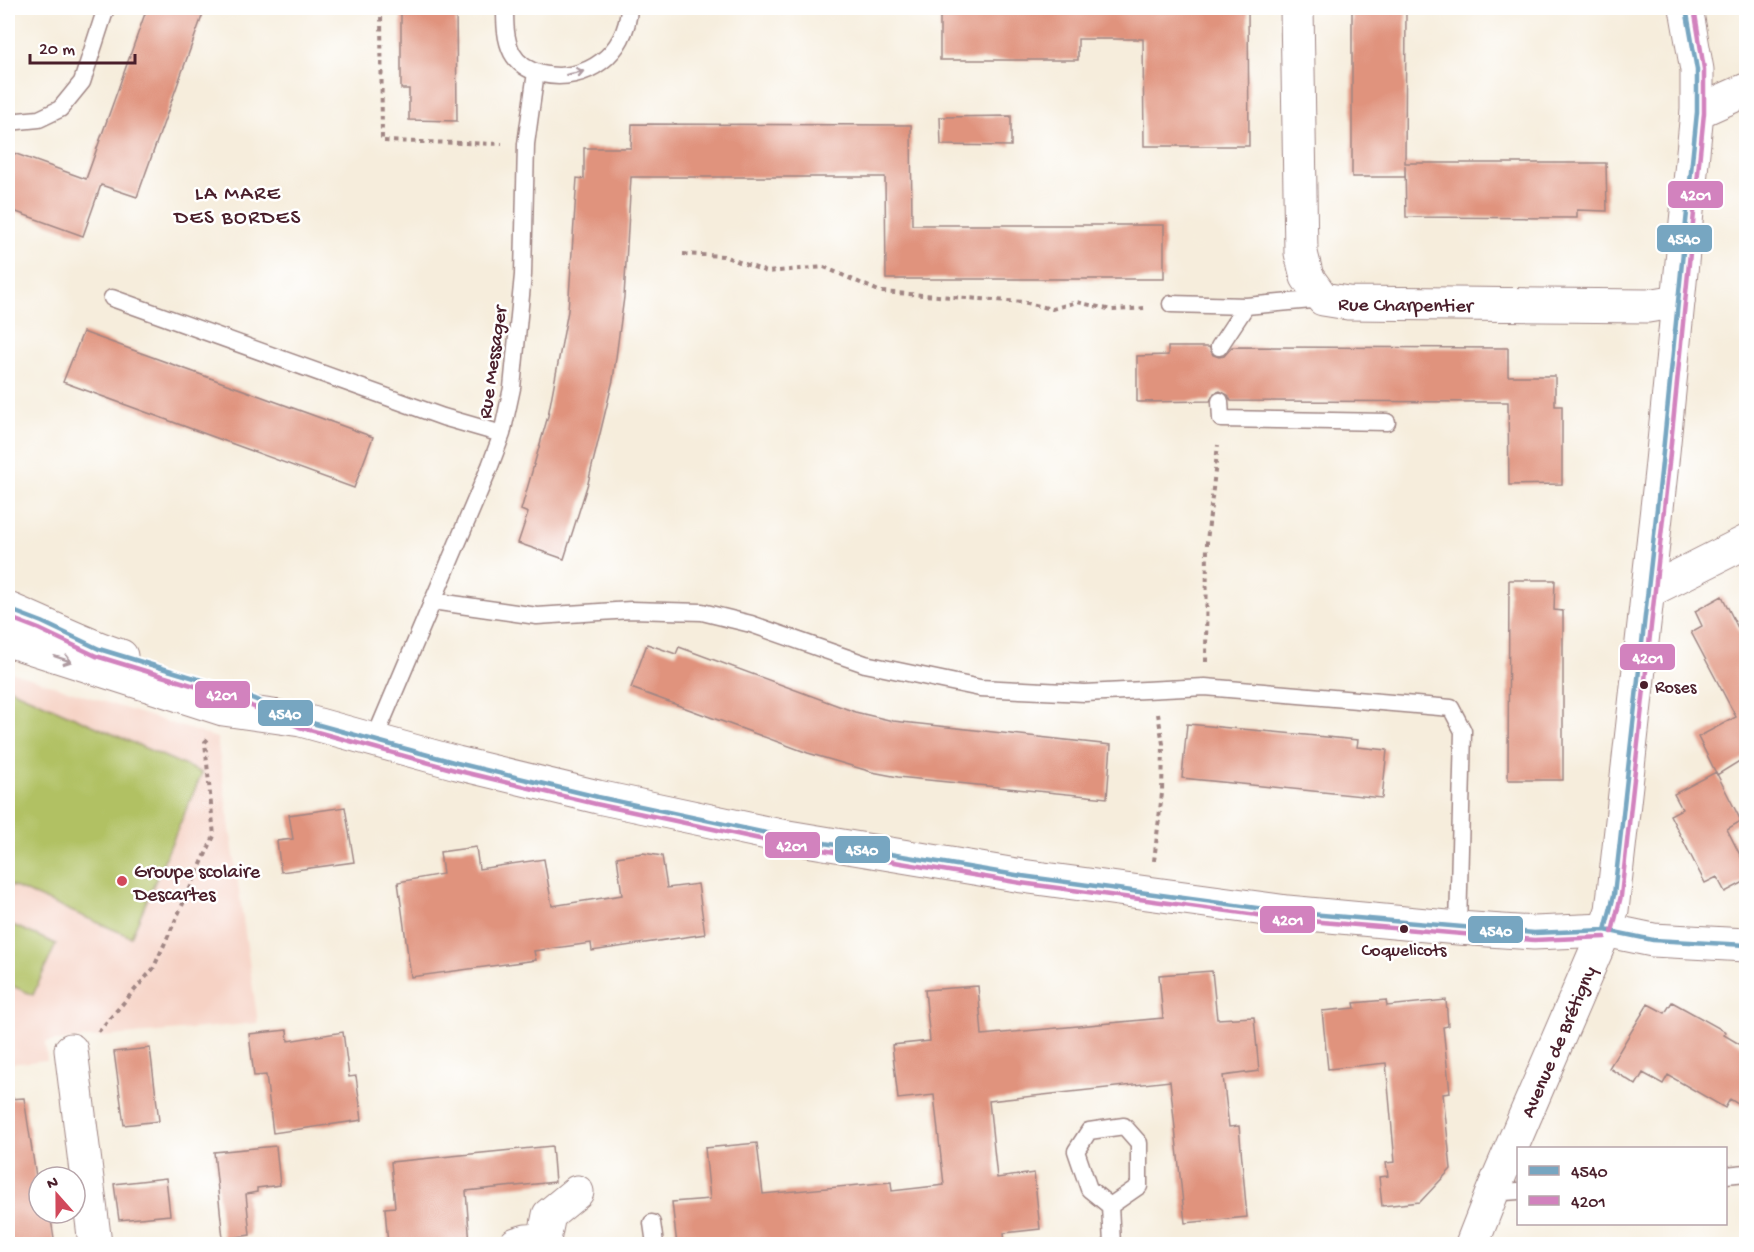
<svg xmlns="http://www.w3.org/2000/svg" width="1754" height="1252" font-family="'Gochi Hand',sans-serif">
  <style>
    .built { fill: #f6d2c4 }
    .green { fill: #b1c164; stroke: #7e7048; stroke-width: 1.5 }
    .building { fill: #e0937d }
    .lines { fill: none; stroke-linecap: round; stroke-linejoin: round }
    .service-casing { stroke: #a08684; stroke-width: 19 }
    .minor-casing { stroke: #a08684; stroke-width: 35 }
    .tertiary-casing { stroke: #a08684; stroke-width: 35 }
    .path { stroke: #a08684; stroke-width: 4; stroke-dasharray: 4.5 4.5; stroke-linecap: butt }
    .service { stroke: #fff; stroke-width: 16 }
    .minor { stroke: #fff; stroke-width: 33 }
    .tertiary { stroke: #fff; stroke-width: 33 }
    .bus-1-casing { stroke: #fff; stroke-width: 9 }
    .bus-2-casing { stroke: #fff; stroke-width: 9 }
    .bus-1 { stroke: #77a6c1; stroke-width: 4.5 }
    .bus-2 { stroke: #d282be; stroke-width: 4.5 }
    .oneway { stroke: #ae9aa0 }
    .bus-dot { fill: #4a1f2b; stroke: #fff; stroke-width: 2 }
    .poi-dot { fill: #d1495b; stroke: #fff; stroke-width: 2 }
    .labels { text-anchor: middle; stroke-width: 5; stroke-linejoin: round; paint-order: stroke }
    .bus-label { font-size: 18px; fill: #4a1f2b; stroke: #fff; text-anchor: start }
    .street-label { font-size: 20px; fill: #4a1f2b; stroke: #fff }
    .poi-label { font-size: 20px; fill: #4a1f2b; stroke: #fff; text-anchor: start }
    .neighbourhood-label { font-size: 21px; letter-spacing: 1.5px; fill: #4a1f2b; stroke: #fff }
    .line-badge { stroke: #fff; stroke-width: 2 }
    .badge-label { font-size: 16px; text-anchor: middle; font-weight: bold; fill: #fff }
  </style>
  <rect width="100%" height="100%" fill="#fff"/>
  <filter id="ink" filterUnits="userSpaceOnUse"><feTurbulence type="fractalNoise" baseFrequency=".0167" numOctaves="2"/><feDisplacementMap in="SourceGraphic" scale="12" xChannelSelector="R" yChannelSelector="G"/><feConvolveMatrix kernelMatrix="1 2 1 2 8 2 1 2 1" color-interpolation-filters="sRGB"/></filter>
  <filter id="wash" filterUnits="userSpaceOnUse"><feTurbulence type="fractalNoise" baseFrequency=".008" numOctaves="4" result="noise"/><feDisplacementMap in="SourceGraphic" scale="24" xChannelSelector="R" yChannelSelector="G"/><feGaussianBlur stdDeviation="1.35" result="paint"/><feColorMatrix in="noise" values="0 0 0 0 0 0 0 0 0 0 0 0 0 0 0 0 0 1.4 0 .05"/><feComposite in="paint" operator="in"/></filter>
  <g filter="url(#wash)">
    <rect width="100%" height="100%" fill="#f6eddc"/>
    <!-- built -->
    <path class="built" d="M 8,671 L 217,738 L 258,1023 L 45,1042 L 47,1060 L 8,1064 Z"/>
    <!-- green -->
    <path class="green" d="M 8,688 L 202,773 L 131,937 L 8,884 Z
      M 8,923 L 56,944 L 33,995 L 8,984 Z"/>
    <g id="blocks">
      <!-- building -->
      <path class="building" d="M 147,8 L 205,8 L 137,197 L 101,185 L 83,236 L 8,209 L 8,151 L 86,179 Z
        M 401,8 L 456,8 L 457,121 L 409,120 L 409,89 L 401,89 Z
        M 940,8 L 1248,8 L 1249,146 L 1144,146 L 1143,39 L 1078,39 L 1078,60 L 940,60 Z
        M 1352,8 L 1406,8 L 1405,163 L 1606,163 L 1607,211 L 1577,210 L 1577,218 L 1406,217 L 1405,165 L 1405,177 L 1352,177 Z
        M 1011,116 L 1011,146 L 941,145 L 940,117 Z
        M 632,124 L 911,125 L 912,225 L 1164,225 L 1164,279 L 886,279 L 885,177 L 631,177 L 624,297 L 613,380 L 588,483 L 564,559 L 518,543 L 528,513 L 521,510 L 548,416 L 568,311 L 577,178 L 584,179 L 584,148 L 631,148 Z
        M 83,332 L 373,437 L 354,488 L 63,382 Z
        M 1168,347 L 1209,347 L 1213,355 L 1219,357 L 1224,356 L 1232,347 L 1508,348 L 1508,376 L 1555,376 L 1555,406 L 1562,406 L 1562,484 L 1509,485 L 1508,402 L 1231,401 L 1228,395 L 1220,391 L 1214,393 L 1210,401 L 1137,402 L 1137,356 L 1168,355 Z
        M 1509,580 L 1555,580 L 1554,610 L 1563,611 L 1563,780 L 1508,780 Z
        M 1722,596 L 1746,644 L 1746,757 L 1717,775 L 1698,737 L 1736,717 L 1691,632 L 1702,626 L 1695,611 Z
        M 647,644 L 676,654 L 679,647 L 855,712 L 893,721 L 1111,745 L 1107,798 L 898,777 L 872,772 L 808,753 L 631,688 Z
        M 1187,724 L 1358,740 L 1357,747 L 1387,750 L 1382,798 L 1182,778 Z
        M 1716,772 L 1741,821 L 1727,829 L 1746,867 L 1746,881 L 1725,892 L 1717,877 L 1705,883 L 1670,815 L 1682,809 L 1674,794 Z
        M 345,807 L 354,862 L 281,872 L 277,841 L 293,839 L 289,815 Z
        M 476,847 L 479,869 L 544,859 L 552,906 L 622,895 L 617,857 L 643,853 L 662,856 L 667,888 L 698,884 L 705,934 L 592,951 L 591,943 L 534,951 L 536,960 L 411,977 L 398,882 L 443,874 L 440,852 Z
        M 1212,971 L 1217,1019 L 1254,1017 L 1259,1071 L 1223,1076 L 1229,1127 L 1239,1126 L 1247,1217 L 1185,1223 L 1170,1081 L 989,1101 L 997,1178 L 1034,1173 L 1040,1229 L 1004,1233 L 1005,1245 L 951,1245 L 950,1239 L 893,1245 L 677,1245 L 672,1202 L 710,1199 L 705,1148 L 757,1143 L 763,1194 L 891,1182 L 892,1191 L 944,1185 L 934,1095 L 898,1099 L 892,1045 L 930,1041 L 925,990 L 978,986 L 982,1035 L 1163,1018 L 1159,975 Z
        M 1386,1000 L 1387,1006 L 1446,1000 L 1448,1026 L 1443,1027 L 1450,1093 L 1443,1094 L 1451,1169 L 1420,1202 L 1382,1206 L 1379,1177 L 1388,1176 L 1386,1163 L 1395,1162 L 1386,1063 L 1328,1069 L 1322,1011 L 1355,1008 L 1354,1003 Z
        M 1672,1002 L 1726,1032 L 1724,1035 L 1746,1048 L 1746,1109 L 1730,1099 L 1725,1108 L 1668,1075 L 1663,1084 L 1643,1073 L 1636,1085 L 1609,1068 L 1648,1004 L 1665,1013 Z
        M 287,1030 L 288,1041 L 343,1032 L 349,1077 L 356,1076 L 362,1120 L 273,1133 L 266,1075 L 254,1076 L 249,1034 Z
        M 150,1048 L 159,1121 L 124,1125 L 114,1052 Z
        M 24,1098 L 39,1196 L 39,1213 L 50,1213 L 55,1245 L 8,1245 L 8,1099 Z
        M 276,1146 L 280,1185 L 257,1188 L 257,1192 L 246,1194 L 250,1235 L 223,1239 L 214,1152 Z
        M 552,1146 L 555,1182 L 466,1191 L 470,1245 L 388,1245 L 385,1208 L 395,1207 L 391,1162 Z
        M 166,1178 L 170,1215 L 119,1220 L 114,1184 Z"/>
    </g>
  </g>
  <g filter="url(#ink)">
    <use href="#blocks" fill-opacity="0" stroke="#a08684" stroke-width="1.5"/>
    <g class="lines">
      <defs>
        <path id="service" d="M 505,8 C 505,23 505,39 512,53 C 518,64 530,71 542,74 C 586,84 627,53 629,8
          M 8,122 L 39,119 L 60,109 L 82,82 L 106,8
          M 112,298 L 443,417 L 502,434
          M 1171,304 L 1246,306 L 1323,299
          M 1219,347 L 1246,306
          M 1220,401 L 1221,419 L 1387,422
          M 432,601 L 537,616 L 631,610 L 702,612 L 751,624 L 865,664 L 980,688 L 1085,693 L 1205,687 L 1451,708 L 1463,731 L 1458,928
          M 374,740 L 490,466 L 502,434 L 512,388 L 523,275 L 526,144 L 536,72
          M 1726,1175 L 1746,1173
          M 1492,1193 L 1518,1191
          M 1110,1206 L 1139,1186 L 1139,1143 L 1124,1126 L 1089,1131 L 1076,1151 L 1089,1189 L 1110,1206 L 1112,1244
          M 652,1223 L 655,1244"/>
        <g id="minor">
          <path id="s1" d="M 1297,8 L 1301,253 L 1307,277 L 1323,299 L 1348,303 L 1648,306 L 1678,301"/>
          <path d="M 1697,112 L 1746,90"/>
          <path d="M 1647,592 L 1746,542"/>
          <path d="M 71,1050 L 95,1244"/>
          <path d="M 516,1244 L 526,1241 L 544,1240 L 549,1215 L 577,1192"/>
          <path id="s2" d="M 1472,1244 L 1492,1193 L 1605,930 L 1612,910 L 1661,472 L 1697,112 L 1697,70 L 1686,8"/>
        </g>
        <path id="tertiary" d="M 8,609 C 46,624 82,644 121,656
          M 8,640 L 223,709 L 301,720 L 457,763 L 598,797 L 776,835 L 1022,876 L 1287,912 L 1458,928 L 1534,933 L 1605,930 L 1653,940 L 1746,945"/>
      </defs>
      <!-- service casing -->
      <use href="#service" class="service-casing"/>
      <!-- minor casing -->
      <use href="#minor" class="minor-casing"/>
      <!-- tertiary casing -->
      <use href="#tertiary" class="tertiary-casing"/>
      <!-- path -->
      <path class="path" d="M 381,8 L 382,141 L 502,144
        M 683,254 L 723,256 L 767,272 L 824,267 L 881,292 L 1023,302 L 1052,309 L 1077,302 L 1112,310 L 1146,308
        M 1206,662 L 1207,541 L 1218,445
        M 1154,861 L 1162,793 L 1163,744 L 1158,714
        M 98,1032 L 153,969 L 214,836 L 205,742 L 208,739"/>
      <!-- service -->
      <use href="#service" class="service"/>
      <!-- minor -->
      <use href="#minor" class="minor"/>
      <!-- tertiary -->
      <use href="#tertiary" class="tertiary"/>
      <defs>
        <path id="bus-1" d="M 8,609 L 42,622 L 99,649 L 234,690 L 301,720 L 457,763 L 598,797 L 776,835 L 1022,876 L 1287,912 L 1534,933 L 1605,930 L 1653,940 L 1746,945
          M 1605,930 L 1614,895 L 1661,472 L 1697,112 L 1697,70 L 1686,8"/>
        <path id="bus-2" d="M 8,617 L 39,629 L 96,656 L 231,697 L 299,727 L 455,770 L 596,804 L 774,842 L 1021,883 L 1286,919 L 1534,940 L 1605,937
          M 1612,932 L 1621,896 L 1668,473 L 1704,113 L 1704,69 L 1694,8"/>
      </defs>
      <!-- bus-1 casing -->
      <use href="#bus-1" class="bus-1-casing"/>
      <!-- bus-2 casing -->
      <use href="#bus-2" class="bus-2-casing"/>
      <!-- bus-1 -->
      <use href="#bus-1" class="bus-1"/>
      <!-- bus-2 -->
      <use href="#bus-2" class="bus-2"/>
    </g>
    <!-- one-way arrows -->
    <defs><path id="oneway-shaft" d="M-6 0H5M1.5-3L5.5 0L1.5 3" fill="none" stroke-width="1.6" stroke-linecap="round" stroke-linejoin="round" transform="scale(1.5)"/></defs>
    <g class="oneway">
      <use href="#oneway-shaft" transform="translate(575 73) rotate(-12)"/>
      <use href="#oneway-shaft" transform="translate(63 659) rotate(18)"/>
    </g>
  </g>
  <!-- markers -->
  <g class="bus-dot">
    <circle cx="1644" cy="685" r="5"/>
    <circle cx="1404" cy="929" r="5"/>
  </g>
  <circle class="poi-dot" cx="122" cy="881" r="6"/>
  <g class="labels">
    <!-- bus labels -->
    <g class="bus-label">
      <text x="1655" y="692">Roses</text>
      <text x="1404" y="955" text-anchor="middle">Coquelicots</text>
    </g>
    <!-- street labels -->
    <g class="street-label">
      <text dy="7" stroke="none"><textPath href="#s1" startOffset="380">Rue Charpentier</textPath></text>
      <text transform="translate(491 362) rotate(-82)" y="7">Rue Messager</text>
      <text dy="7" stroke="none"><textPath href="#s2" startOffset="220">Avenue de Brétigny</textPath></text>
    </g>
    <!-- poi labels -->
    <g class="poi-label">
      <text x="134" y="877">Groupe scolaire<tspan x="134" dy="23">Descartes</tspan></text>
    </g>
    <!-- neighbourhood labels -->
    <g class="neighbourhood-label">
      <text x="238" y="199">LA MARE<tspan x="238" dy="24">DES BORDES</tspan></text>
    </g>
  </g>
  <g class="line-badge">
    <rect x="1667" y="180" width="57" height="29" rx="6" fill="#d282be"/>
    <rect x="1656" y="224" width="57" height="29" rx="6" fill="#77a6c1"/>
    <rect x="1619" y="643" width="57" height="28" rx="6" fill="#d282be"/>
    <rect x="194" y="680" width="57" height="29" rx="6" fill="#d282be"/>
    <rect x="257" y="699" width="57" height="28" rx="6" fill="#77a6c1"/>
    <rect x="764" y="831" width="57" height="28" rx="6" fill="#d282be"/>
    <rect x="834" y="835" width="57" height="29" rx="6" fill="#77a6c1"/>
    <rect x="1259" y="905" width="57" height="29" rx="6" fill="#d282be"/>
    <rect x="1467" y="915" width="57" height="29" rx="6" fill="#77a6c1"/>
  </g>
  <g class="badge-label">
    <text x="1696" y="200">4201</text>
    <text x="1684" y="244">4540</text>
    <text x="1648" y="663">4201</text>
    <text x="222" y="700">4201</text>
    <text x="285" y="719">4540</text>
    <text x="792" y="851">4201</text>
    <text x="862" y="855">4540</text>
    <text x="1288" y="925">4201</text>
    <text x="1496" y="936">4540</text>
  </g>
  <!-- margin -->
  <rect width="1754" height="1252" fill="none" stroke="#fff" stroke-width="30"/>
  <!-- legend -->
  <rect x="1517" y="1147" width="210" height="78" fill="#ffffff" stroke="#b7a5aa" stroke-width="1.5"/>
  <rect x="1529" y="1166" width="30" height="9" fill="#77a6c1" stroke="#b7a5aa" stroke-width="1.5"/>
  <text x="1571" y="1177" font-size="18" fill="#4a1f2b">4540</text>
  <rect x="1529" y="1196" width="30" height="9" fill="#d282be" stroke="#b7a5aa" stroke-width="1.5"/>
  <text x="1571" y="1207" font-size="18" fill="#4a1f2b">4201</text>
  <!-- north arrow -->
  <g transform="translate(57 1195) rotate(339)"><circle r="28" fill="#ffffff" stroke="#b7a5aa" stroke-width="1.5"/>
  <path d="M0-4.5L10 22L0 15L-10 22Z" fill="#d1495b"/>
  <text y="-9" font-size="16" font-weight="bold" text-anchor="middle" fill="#4a1f2b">N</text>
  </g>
  <!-- scale -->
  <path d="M30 54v9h105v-9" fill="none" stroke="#4a1f2b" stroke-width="3"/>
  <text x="39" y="54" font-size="18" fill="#4a1f2b" stroke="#ffffff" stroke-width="4.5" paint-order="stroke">20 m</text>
</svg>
